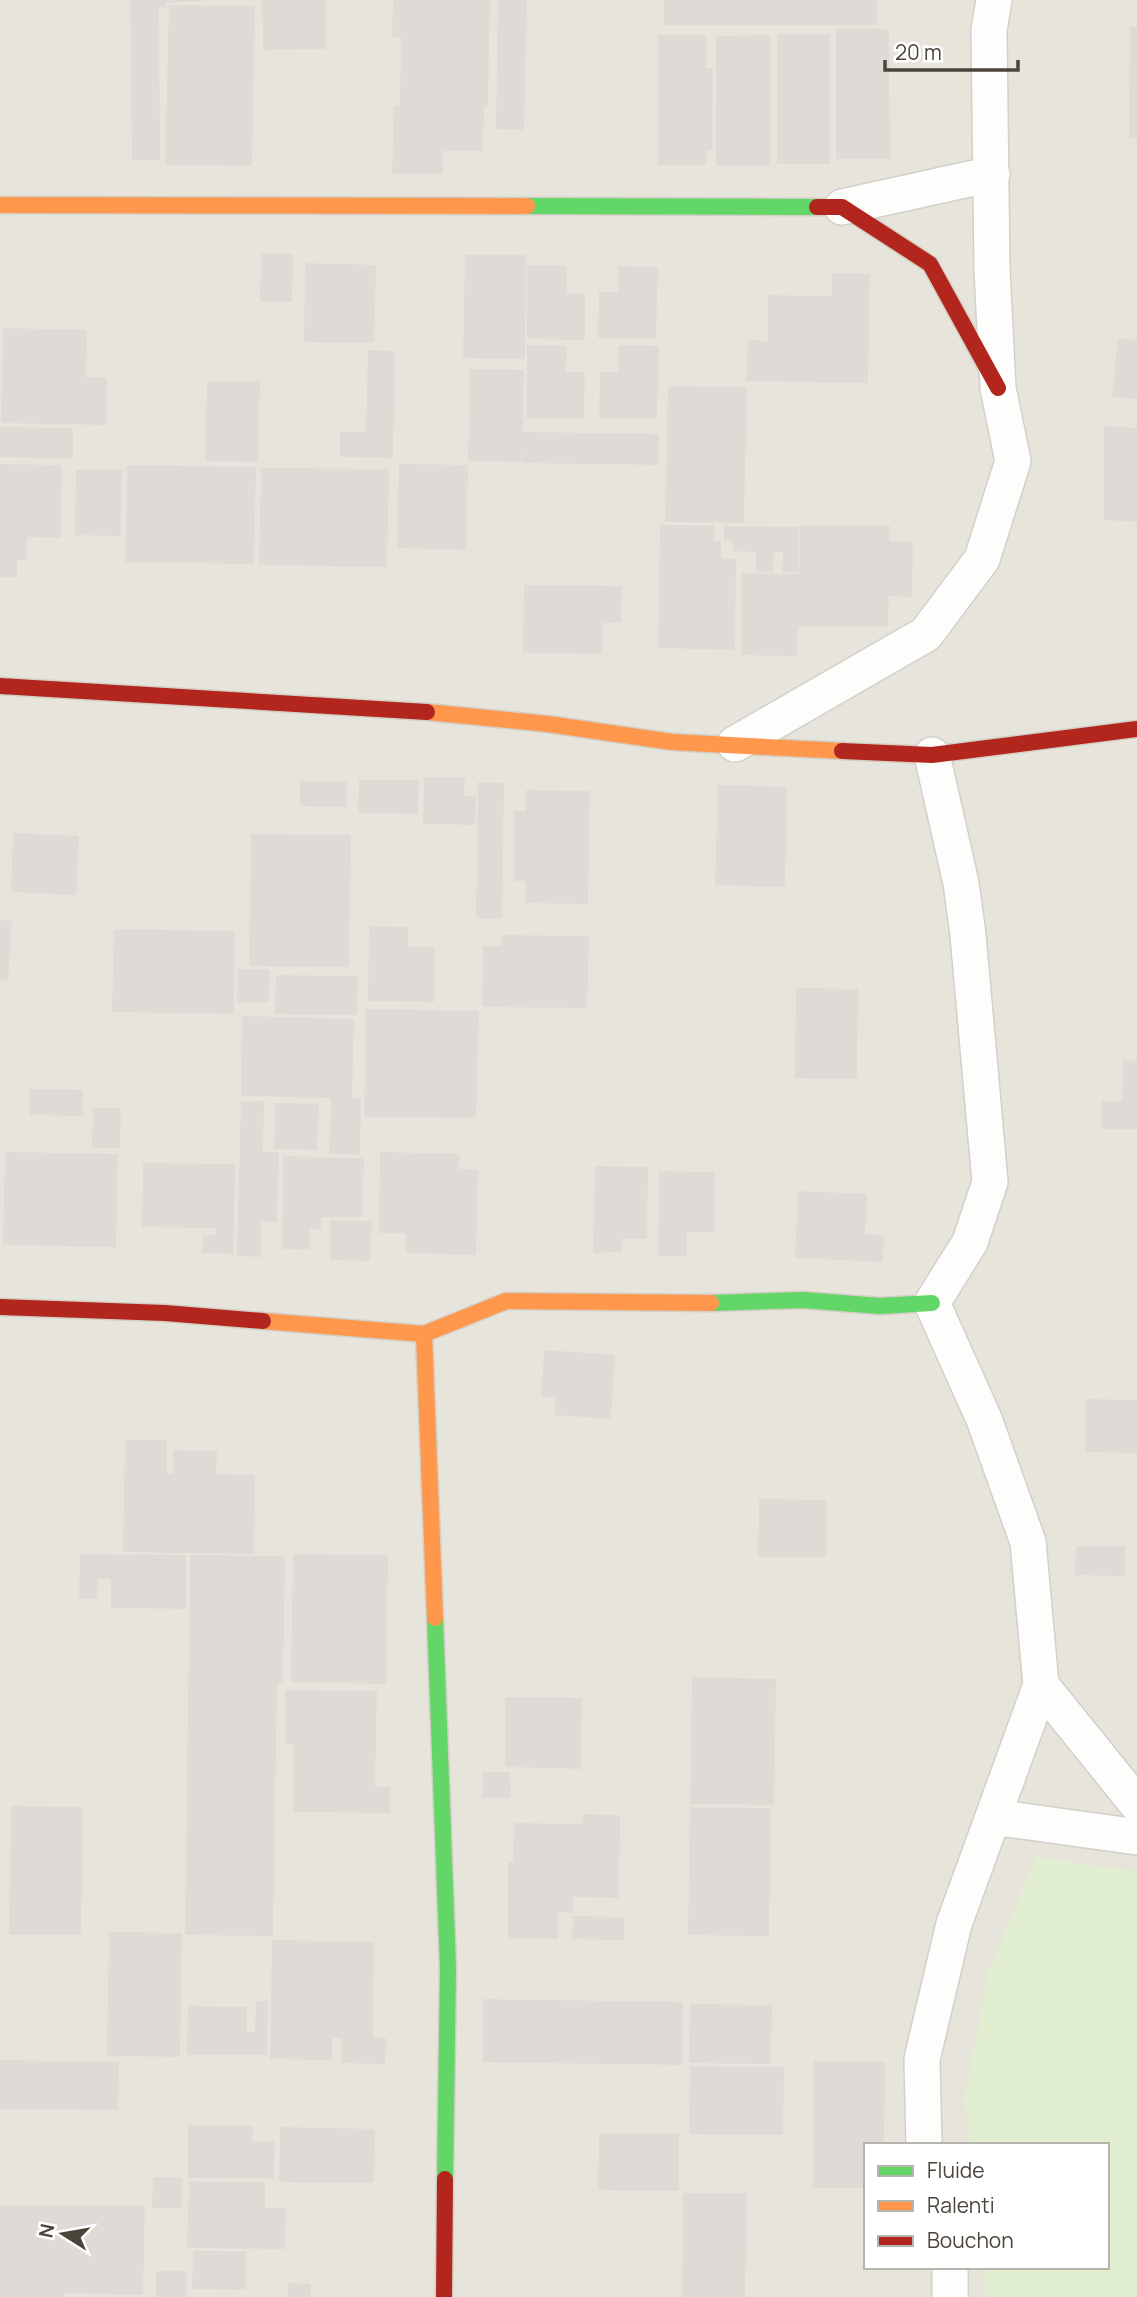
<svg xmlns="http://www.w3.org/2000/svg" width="1137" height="2297" font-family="Manrope,sans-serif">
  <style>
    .residential { fill: #e7e4dc; fill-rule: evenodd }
    .green { fill: #e1eecf }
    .building { fill: #dedbd6 }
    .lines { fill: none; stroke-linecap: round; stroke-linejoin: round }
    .street-casing { stroke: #d2d0cb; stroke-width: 38 }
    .fast-casing { stroke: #d3cfc5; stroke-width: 19 }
    .slow-casing { stroke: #d3cfc5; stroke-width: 19 }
    .jam-casing { stroke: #d3cfc5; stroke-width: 19 }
    .street { stroke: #fdfdfc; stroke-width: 35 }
    .fast { stroke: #63d668; stroke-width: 16 }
    .slow { stroke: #ff974d; stroke-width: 16 }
    .jam { stroke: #b3261e; stroke-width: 16 }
  </style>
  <rect width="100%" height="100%" fill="#f4f2ee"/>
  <!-- residential -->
  <path class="residential" d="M 0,0 L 1137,0 L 1137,2297 L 0,2297 ZM 866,2145 L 1107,2145 L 1107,2267 L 866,2267 Z"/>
  <!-- green -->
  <path class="green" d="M 1036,1857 L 1137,1872 L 1137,2297 L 986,2297 L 983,2267 L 1107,2267 L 1107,2145 L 970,2145 L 965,2097 L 988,1974 Z"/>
  <!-- building -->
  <path class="building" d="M 130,0 L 214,0 L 165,3 L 166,7 L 159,7 L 160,160 L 132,160 Z
    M 262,0 L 326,0 L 326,49 L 263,50 Z
    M 393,0 L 490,0 L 488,107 L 484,107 L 483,151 L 443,151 L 443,174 L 392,174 L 394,105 L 400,106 L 401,37 L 392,37 Z
    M 498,0 L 527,0 L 524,130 L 496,129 Z
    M 664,0 L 877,0 L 877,25 L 664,25 Z
    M 169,5 L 255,6 L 252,166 L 165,165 Z
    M 1130,27 L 1137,27 L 1137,138 L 1129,138 Z
    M 836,29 L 889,29 L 890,159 L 836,159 Z
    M 777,34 L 830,34 L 830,164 L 777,164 Z
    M 658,35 L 706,35 L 706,68 L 713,68 L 712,150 L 706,150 L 706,165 L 658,165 Z
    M 770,35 L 770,166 L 716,166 L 716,36 Z
    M 261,254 L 293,254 L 292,302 L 260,302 Z
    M 465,255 L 526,255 L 525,359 L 463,358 Z
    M 305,263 L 376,265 L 374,343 L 304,342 Z
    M 527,265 L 567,266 L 567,293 L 585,293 L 585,340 L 527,339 Z
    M 618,266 L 658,267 L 656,339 L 598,338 L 599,292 L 618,292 Z
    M 832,273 L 870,274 L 868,383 L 746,381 L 748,340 L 768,341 L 768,295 L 832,296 Z
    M 3,328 L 87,330 L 86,377 L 107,378 L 106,425 L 1,423 Z
    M 1118,338 L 1137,340 L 1137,399 L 1112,397 Z
    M 527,345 L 567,346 L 566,372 L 585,372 L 584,419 L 526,418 Z
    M 618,345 L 659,346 L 657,419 L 599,418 L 600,372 L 618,372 Z
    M 368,350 L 395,351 L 393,458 L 340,457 L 340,432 L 366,432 Z
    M 470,369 L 524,370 L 523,432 L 659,434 L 658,465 L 523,463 L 523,442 L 522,462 L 468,461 Z
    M 207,381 L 260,381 L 258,462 L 205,461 Z
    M 668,386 L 747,387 L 744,523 L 665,522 Z
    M 1104,426 L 1137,428 L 1137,522 L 1104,520 Z
    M 0,427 L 73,428 L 73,459 L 0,457 Z
    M 0,464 L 62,465 L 61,538 L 27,537 L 27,560 L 17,560 L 17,577 L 0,577 Z
    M 399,464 L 468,465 L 466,550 L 397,548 Z
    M 127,465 L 256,467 L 254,564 L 125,562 Z
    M 261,468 L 389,469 L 387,567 L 259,565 Z
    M 76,470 L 122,470 L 121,536 L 75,535 Z
    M 660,525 L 714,525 L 714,541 L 721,541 L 721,558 L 736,559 L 735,650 L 658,648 Z
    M 800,525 L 890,526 L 889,541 L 913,542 L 912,597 L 889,596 L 888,627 L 798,626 L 797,656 L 741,655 L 742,573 L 799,574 Z
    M 724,526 L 799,527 L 798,572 L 782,572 L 783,552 L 774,552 L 773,572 L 756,572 L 756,552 L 733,551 L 733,541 L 724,541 Z
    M 524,585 L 622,586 L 621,622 L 603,623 L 602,654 L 523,653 Z
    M 424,777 L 465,777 L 464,796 L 476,796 L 475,825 L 423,824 Z
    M 359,780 L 419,780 L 418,814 L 358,813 Z
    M 300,781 L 347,782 L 347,807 L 300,806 Z
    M 478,782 L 504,783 L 502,919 L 476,918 Z
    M 718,785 L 787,787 L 785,887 L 715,885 Z
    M 526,790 L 590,791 L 588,904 L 526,903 L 525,881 L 514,881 L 514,811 L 526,811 Z
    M 13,833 L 79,836 L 76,895 L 11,892 Z
    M 251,834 L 351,835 L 349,967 L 249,966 Z
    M 0,920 L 12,921 L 8,981 L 0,980 Z
    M 369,926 L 408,927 L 408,947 L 435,947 L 434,1002 L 368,1001 Z
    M 114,929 L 235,931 L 234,1014 L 112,1012 Z
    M 502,935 L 589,936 L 587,1008 L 482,1007 L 483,946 L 502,946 Z
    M 237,969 L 270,969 L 269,1002 L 237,1002 Z
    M 276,975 L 358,976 L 357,1015 L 275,1014 Z
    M 796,988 L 858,989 L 857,1079 L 795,1078 Z
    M 366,1009 L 479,1011 L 476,1118 L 364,1117 Z
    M 242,1016 L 354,1019 L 352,1098 L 361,1098 L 360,1155 L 329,1154 L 331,1098 L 241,1096 Z
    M 1123,1060 L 1137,1061 L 1137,1129 L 1102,1129 L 1102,1101 L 1122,1101 Z
    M 30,1089 L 83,1090 L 83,1116 L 30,1115 Z
    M 241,1101 L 264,1101 L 263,1152 L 279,1152 L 277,1222 L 261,1222 L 261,1257 L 237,1256 Z
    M 275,1103 L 319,1104 L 317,1150 L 274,1149 Z
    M 93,1108 L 121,1108 L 120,1148 L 92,1148 Z
    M 5,1152 L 118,1154 L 116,1247 L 3,1245 Z
    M 380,1152 L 460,1154 L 459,1169 L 478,1170 L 476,1255 L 406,1253 L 406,1233 L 379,1233 Z
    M 283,1156 L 364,1158 L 362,1217 L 321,1217 L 321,1229 L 310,1229 L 310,1250 L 282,1249 Z
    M 143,1163 L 235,1164 L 233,1254 L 202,1253 L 203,1235 L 216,1235 L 216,1228 L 142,1227 Z
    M 595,1166 L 648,1167 L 647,1239 L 622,1239 L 622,1252 L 593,1253 Z
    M 659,1171 L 715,1172 L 714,1232 L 687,1232 L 687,1256 L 658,1256 Z
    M 798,1191 L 867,1194 L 865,1234 L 884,1236 L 883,1262 L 795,1258 Z
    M 330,1220 L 372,1221 L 370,1261 L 330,1260 Z
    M 544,1350 L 615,1355 L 611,1419 L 554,1415 L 555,1398 L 541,1397 Z
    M 1086,1399 L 1137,1400 L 1137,1453 L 1085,1452 Z
    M 125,1440 L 167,1440 L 167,1473 L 173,1474 L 173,1450 L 217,1451 L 216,1474 L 255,1475 L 254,1554 L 123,1552 Z
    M 759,1499 L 826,1500 L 826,1557 L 758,1557 Z
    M 1076,1546 L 1125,1546 L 1125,1576 L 1075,1575 Z
    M 80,1554 L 186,1555 L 186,1609 L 111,1608 L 111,1579 L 98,1579 L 97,1599 L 79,1599 Z
    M 293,1554 L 388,1555 L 386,1684 L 291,1682 Z
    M 190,1555 L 285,1556 L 283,1683 L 277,1683 L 273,1936 L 185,1935 Z
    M 692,1677 L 776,1679 L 774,1805 L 690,1804 Z
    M 285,1690 L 377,1691 L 375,1787 L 390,1787 L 390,1813 L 293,1812 L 294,1744 L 285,1744 Z
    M 505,1697 L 582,1698 L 581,1769 L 505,1767 Z
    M 483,1772 L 510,1772 L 511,1798 L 482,1798 Z
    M 11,1806 L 83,1807 L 81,1935 L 9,1935 Z
    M 690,1807 L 771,1808 L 769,1936 L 688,1935 Z
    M 583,1814 L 620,1815 L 619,1898 L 573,1897 L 573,1913 L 558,1912 L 558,1939 L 508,1938 L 508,1862 L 513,1862 L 514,1823 L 582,1824 Z
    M 573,1916 L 624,1917 L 624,1940 L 572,1939 Z
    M 109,1932 L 182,1933 L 180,2057 L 107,2056 Z
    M 272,1940 L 374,1942 L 373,2038 L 386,2038 L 385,2064 L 342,2063 L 342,2038 L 332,2038 L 332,2060 L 270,2059 Z
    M 483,1999 L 683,2002 L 683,2065 L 483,2062 Z
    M 256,2001 L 268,2001 L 267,2055 L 187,2055 L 188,2006 L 247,2007 L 247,2032 L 255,2032 Z
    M 690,2004 L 772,2005 L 771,2064 L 689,2063 Z
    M 0,2060 L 119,2062 L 118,2110 L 0,2109 Z
    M 814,2061 L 885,2062 L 884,2145 L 866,2145 L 866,2188 L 813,2188 Z
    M 690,2066 L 784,2067 L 783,2135 L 689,2134 Z
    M 188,2125 L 253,2126 L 252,2141 L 275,2141 L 274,2179 L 188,2178 Z
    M 280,2127 L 375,2129 L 374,2183 L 279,2182 Z
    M 599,2133 L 679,2133 L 679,2191 L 598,2190 Z
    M 153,2177 L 182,2178 L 182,2208 L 152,2208 Z
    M 189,2181 L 265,2182 L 265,2208 L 286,2208 L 285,2249 L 187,2248 Z
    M 683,2193 L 747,2193 L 745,2297 L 682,2297 Z
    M 0,2205 L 145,2206 L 143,2295 L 64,2293 L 64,2297 L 0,2297 Z
    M 193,2251 L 246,2251 L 246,2290 L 192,2289 Z
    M 156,2271 L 187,2271 L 186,2297 L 156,2297 Z
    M 288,2283 L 311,2284 L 311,2297 L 288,2297 Z"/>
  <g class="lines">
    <defs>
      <path id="street" d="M 842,207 L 992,174
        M 735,744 L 926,634 L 982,559 L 1013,461 L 998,388 L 992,269 L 989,30 L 994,0
        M 1041,1685 L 1137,1804
        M 993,1817 L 1137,1837
        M 924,2145 L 922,2059 L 954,1924 L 1041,1685 L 1028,1542 L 984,1419 L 932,1303 L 970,1242 L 990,1182 L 968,935 L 961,883 L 932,755
        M 950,2267 L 950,2297"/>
      <path id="fast" d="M 527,206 L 817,207
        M 711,1303 L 803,1300 L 880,1306 L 932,1303
        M 435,1618 L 448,1968 L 445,2179"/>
      <path id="slow" d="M 0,205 L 527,206
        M 427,712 L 548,724 L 672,742 L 842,751
        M 263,1321 L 424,1334 L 506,1301 L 711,1303
        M 424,1334 L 435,1618"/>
      <path id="jam" d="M 817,207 L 842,207 L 930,264 L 998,388
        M 0,686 L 427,712
        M 842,751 L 932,755 L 1137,729
        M 0,1307 L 165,1313 L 263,1321
        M 444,2297 L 445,2179"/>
    </defs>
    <!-- street casing -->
    <use href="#street" class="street-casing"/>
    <!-- fast casing -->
    <use href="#fast" class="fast-casing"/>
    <!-- slow casing -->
    <use href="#slow" class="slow-casing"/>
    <!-- jam casing -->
    <use href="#jam" class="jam-casing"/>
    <!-- street -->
    <use href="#street" class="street"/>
    <!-- fast -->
    <use href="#fast" class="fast"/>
    <!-- slow -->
    <use href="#slow" class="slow"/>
    <!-- jam -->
    <use href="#jam" class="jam"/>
  </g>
  <!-- legend -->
  <rect x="864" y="2143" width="245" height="126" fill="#ffffff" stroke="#b7b4b0" stroke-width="2"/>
  <rect x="878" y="2166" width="35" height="10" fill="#63d668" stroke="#b7b4b0" stroke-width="2"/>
  <text x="927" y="2178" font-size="21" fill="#4b4439">Fluide</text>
  <rect x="878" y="2201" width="35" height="10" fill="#ff974d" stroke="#b7b4b0" stroke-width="2"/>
  <text x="927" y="2213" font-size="21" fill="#4b4439">Ralenti</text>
  <rect x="878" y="2236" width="35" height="10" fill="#b3261e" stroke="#b7b4b0" stroke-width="2"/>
  <text x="927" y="2248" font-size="21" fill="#4b4439">Bouchon</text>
  <!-- north arrow -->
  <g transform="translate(63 2234) rotate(281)" stroke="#ffffff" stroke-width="5" paint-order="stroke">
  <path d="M0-5L12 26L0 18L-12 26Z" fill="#4b4439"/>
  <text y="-10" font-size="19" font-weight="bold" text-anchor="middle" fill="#4b4439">N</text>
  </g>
  <!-- scale -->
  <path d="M885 60v10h133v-10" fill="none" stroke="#4b4439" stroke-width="3.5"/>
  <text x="895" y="60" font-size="21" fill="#4b4439" stroke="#ffffff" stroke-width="5" paint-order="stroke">20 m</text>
</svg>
